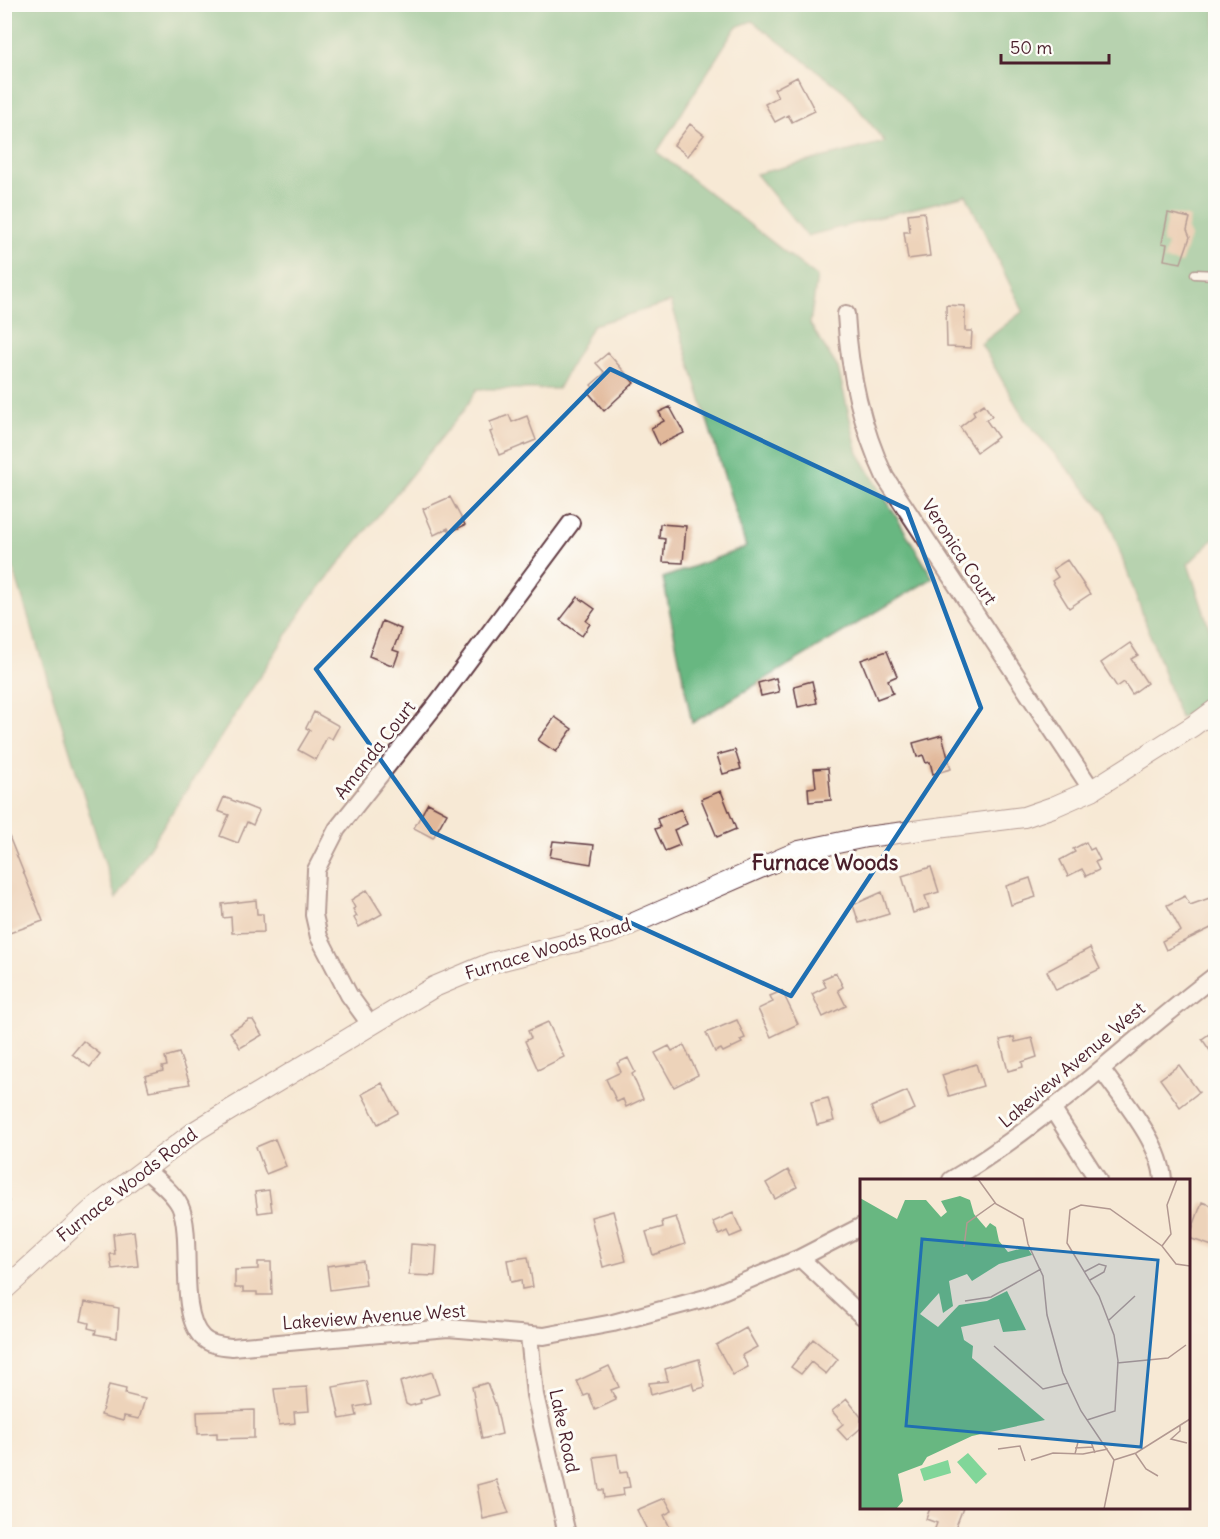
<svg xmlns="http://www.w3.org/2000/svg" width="1220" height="1539" font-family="Delius,sans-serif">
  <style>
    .forest { fill: #68b781; stroke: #596b56; stroke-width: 1.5 }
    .building { fill: #e1b89a }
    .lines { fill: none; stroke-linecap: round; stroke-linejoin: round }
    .service-casing { stroke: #643d44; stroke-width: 11 }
    .minor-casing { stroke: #643d44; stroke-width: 20 }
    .tertiary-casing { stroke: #643d44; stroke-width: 22 }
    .service { stroke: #fff; stroke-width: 8 }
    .minor { stroke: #fff; stroke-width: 16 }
    .tertiary { stroke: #fff; stroke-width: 20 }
    .marked { fill: none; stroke: #1f6fb2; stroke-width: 4.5; stroke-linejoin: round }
    .labels { text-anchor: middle; stroke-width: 6; stroke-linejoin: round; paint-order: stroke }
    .street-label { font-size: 18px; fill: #4a1f2b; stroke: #fdfcf7 }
    .quarter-label { font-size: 21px; font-weight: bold; fill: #4a1f2b; stroke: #fdfcf7 }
    .inset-road { fill: none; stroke: #b29891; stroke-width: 1.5 }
    .view { fill: #1f6fb2; fill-opacity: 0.15; stroke: #1f6fb2; stroke-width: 3 }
    .inset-edge { fill: none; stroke: #4a1f2b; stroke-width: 3 }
  </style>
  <rect width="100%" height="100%" fill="#fdfcf7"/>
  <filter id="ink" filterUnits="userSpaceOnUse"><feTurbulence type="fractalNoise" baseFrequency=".0167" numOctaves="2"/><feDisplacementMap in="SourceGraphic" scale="12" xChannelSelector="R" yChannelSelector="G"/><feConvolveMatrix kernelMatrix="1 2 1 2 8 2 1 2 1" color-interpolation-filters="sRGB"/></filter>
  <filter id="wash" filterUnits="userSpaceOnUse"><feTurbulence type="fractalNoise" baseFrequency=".008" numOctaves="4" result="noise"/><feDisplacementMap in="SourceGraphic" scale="24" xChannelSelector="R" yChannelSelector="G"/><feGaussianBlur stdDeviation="1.35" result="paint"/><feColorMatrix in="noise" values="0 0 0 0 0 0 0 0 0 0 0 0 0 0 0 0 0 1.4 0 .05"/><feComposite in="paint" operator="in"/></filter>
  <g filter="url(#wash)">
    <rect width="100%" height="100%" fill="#f7e9d5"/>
    <!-- forest -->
    <path class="forest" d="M 4,5 L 1215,5 L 1216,537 L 1188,564 L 1215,645 L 1215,696 L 1180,718 L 1106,513 L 1025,420 L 981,344 L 1023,311 L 966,195 L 807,236 L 756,174 L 885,142 L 845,92 L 752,21 L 736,27 L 657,152 L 817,277 L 810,324 L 838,368 L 858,453 L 933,578 L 692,723 L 663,578 L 746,547 L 671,302 L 593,325 L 558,389 L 477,389 L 464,410 L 308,602 L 116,899 L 5,542 Z"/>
    <g id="blocks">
      <!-- building -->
      <path class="building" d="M 797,77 L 815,111 L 792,122 L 788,115 L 775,122 L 765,104 L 778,97 L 774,89 Z
        M 690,124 L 704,135 L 688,156 L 674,145 Z
        M 924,212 L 930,256 L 908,259 L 904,232 L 910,232 L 908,214 Z
        M 1168,213 L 1190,218 L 1187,230 L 1190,237 L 1181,263 L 1164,260 L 1167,244 L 1162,243 Z
        M 946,305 L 965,306 L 965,331 L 972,331 L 971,348 L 947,347 Z
        M 608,353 L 634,383 L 604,411 L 588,392 L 593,387 L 591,385 L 605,373 L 596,363 Z
        M 984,404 L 992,416 L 986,420 L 998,437 L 977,452 L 960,427 L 975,415 L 973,411 Z
        M 670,407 L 684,433 L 659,445 L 651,428 L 664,421 L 659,412 Z
        M 509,415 L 512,422 L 527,416 L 536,440 L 499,455 L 490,432 L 493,431 L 490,422 Z
        M 450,497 L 465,525 L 450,532 L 448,528 L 434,535 L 423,509 Z
        M 660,524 L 686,526 L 683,563 L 663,562 L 665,539 L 659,538 Z
        M 1067,560 L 1090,594 L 1069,608 L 1052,581 L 1058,577 L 1053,569 Z
        M 578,597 L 595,609 L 586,621 L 590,624 L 582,636 L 560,620 Z
        M 382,621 L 401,629 L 393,650 L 399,652 L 394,666 L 369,656 Z
        M 1130,643 L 1138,655 L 1131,659 L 1147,683 L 1132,694 L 1124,682 L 1117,687 L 1101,663 Z
        M 887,651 L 897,676 L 888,680 L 893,693 L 877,699 L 861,660 Z
        M 776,678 L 779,692 L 761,696 L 758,683 Z
        M 812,681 L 817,703 L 798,707 L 794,686 Z
        M 314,712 L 339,726 L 332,739 L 327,737 L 316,760 L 298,750 L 310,730 L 306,728 Z
        M 555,717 L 572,729 L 556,752 L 538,740 Z
        M 942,735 L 951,769 L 933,774 L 930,762 L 926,763 L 923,755 L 917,757 L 913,743 Z
        M 735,750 L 741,769 L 723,774 L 717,755 Z
        M 828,768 L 831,800 L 809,802 L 808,788 L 816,787 L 814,769 Z
        M 721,791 L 736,829 L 717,837 L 701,799 Z
        M 224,797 L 259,811 L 253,825 L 247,822 L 238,843 L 220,836 L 229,815 L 218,811 Z
        M 428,803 L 447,813 L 433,838 L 414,828 Z
        M 681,809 L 687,824 L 674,830 L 680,845 L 665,851 L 655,829 L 660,827 L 657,819 Z
        M 4,824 L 43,921 L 4,935 Z
        M 553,841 L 594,845 L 591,864 L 550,857 Z
        M 1086,842 L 1090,850 L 1094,848 L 1100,860 L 1095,862 L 1099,870 L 1086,876 L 1082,869 L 1068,876 L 1060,860 L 1075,852 L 1073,849 Z
        M 931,867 L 939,892 L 925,896 L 929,908 L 913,913 L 902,876 Z
        M 1030,878 L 1036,897 L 1011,905 L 1006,886 Z
        M 367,890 L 382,914 L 359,927 L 354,918 L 357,916 L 353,909 L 355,908 L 351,900 Z
        M 882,892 L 889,914 L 859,923 L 853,905 Z
        M 1185,896 L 1190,905 L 1215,896 L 1215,926 L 1166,950 L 1162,941 L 1181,931 L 1167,905 Z
        M 256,900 L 257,914 L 263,914 L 264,932 L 232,933 L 231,917 L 223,918 L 222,904 Z
        M 1090,948 L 1100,969 L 1056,990 L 1047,971 Z
        M 836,973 L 843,987 L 838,990 L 846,1006 L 823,1017 L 812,994 L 826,987 L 822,979 Z
        M 782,991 L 798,1024 L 771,1037 L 758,1009 L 773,1002 L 770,996 Z
        M 249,1020 L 253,1020 L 262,1035 L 240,1048 L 230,1032 Z
        M 737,1020 L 745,1038 L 740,1040 L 742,1043 L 723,1052 L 721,1049 L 715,1052 L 706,1033 Z
        M 548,1022 L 564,1057 L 538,1070 L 525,1041 L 531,1038 L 528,1031 Z
        M 1215,1030 L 1215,1058 L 1202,1039 Z
        M 1014,1037 L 1015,1042 L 1032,1038 L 1037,1057 L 1022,1062 L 1023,1067 L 1008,1071 L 1000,1040 Z
        M 83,1041 L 100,1054 L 90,1067 L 72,1054 Z
        M 684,1045 L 698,1075 L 674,1087 L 655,1053 L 669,1046 L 672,1051 Z
        M 179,1053 L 190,1084 L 149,1091 L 145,1076 L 163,1071 L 162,1067 L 167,1066 L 165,1057 Z
        M 628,1058 L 635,1072 L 632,1074 L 643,1099 L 626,1107 L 623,1099 L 617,1102 L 606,1079 L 621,1072 L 617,1063 Z
        M 976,1064 L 983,1086 L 949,1096 L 942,1075 Z
        M 1179,1065 L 1199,1092 L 1180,1107 L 1160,1079 Z
        M 382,1083 L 398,1113 L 378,1124 L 362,1094 Z
        M 907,1091 L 915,1109 L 879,1125 L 871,1107 Z
        M 828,1098 L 834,1121 L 817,1125 L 811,1102 Z
        M 275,1139 L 286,1166 L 266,1174 L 256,1147 Z
        M 788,1170 L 797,1187 L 775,1199 L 766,1183 Z
        M 269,1190 L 272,1211 L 258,1213 L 255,1192 Z
        M 1202,1202 L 1215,1207 L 1215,1247 L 1189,1238 Z
        M 613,1211 L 626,1261 L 603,1267 L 591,1217 Z
        M 733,1213 L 742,1232 L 730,1237 L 727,1231 L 719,1235 L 713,1222 Z
        M 676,1217 L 685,1244 L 653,1255 L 646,1232 L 663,1227 L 662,1221 Z
        M 134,1231 L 138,1266 L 112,1269 L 110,1254 L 115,1254 L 113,1234 Z
        M 411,1244 L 437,1246 L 435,1276 L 409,1275 Z
        M 528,1257 L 533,1287 L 522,1289 L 521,1280 L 511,1282 L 507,1260 Z
        M 363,1261 L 366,1285 L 330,1290 L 327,1266 Z
        M 258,1262 L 271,1262 L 272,1295 L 257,1295 L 257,1292 L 243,1292 L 243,1288 L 235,1288 L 235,1270 L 258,1269 Z
        M 85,1302 L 119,1308 L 117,1338 L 95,1334 L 96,1330 L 88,1328 L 89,1323 L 81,1321 Z
        M 746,1328 L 757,1347 L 742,1355 L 748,1367 L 733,1375 L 716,1345 Z
        M 813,1339 L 838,1359 L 826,1374 L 811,1362 L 801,1374 L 791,1367 Z
        M 699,1359 L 705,1387 L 694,1390 L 692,1383 L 651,1395 L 649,1383 L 668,1381 L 665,1369 Z
        M 609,1366 L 619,1387 L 611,1390 L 616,1400 L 595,1410 L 589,1394 L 584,1396 L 577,1381 Z
        M 432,1372 L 439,1394 L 420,1400 L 421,1403 L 410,1406 L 406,1404 L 400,1382 Z
        M 366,1381 L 371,1404 L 355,1407 L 357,1416 L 340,1419 L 333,1387 Z
        M 487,1383 L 496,1406 L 502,1434 L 482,1439 L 472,1387 Z
        M 109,1385 L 126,1389 L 125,1394 L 145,1399 L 139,1419 L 124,1416 L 123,1421 L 101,1415 Z
        M 307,1387 L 309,1411 L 294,1412 L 295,1423 L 279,1425 L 274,1389 Z
        M 847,1399 L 861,1417 L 861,1428 L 847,1440 L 837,1429 L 843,1424 L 832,1411 Z
        M 254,1410 L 254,1438 L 217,1439 L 217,1433 L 198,1434 L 197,1412 Z
        M 617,1454 L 620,1473 L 627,1472 L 630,1487 L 623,1488 L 624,1495 L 604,1498 L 603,1490 L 599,1490 L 594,1457 Z
        M 496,1480 L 509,1513 L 483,1519 L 477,1485 Z
        M 665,1498 L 672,1511 L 664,1515 L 673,1534 L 649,1534 L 637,1510 Z
        M 930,1508 L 963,1508 L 953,1534 L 933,1534 L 937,1523 L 926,1519 Z"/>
    </g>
  </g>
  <g filter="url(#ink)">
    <use href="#blocks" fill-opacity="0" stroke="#643d44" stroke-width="1.5"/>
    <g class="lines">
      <defs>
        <path id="service" d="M 1195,274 L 1216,275
          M 4,1202 L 4,1206"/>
        <path id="minor" d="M 846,314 C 849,371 861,426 885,477 L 1092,790
          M 370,1024 L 349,995 L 319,937 L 314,915 L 316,870 L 337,829 L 438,702 L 571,523
          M 1102,1070 C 1123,1100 1161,1143 1163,1180
          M 1053,1110 L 1098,1180
          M 144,1169 C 156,1179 173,1192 180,1206 C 194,1237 177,1312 202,1337 C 209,1345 222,1346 232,1347 L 448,1328 L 544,1336 L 613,1323 L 706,1298 L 800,1258 L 862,1226
          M 951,1180 C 1048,1123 1126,1043 1216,975
          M 800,1258 L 862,1316
          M 529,1335 L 535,1395 L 567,1534"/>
        <path id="tertiary" d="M 4,1290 L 96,1206 L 197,1130 L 434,987 L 491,963 L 611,933 L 799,851 L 866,837 L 1024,817 L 1053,807 L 1092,790 L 1193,726 L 1216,709"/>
      </defs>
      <!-- service casing -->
      <use href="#service" class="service-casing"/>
      <!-- minor casing -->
      <use href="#minor" class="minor-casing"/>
      <!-- tertiary casing -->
      <use href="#tertiary" class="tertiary-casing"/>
      <!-- service -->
      <use href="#service" class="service"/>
      <!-- minor -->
      <use href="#minor" class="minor"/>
      <!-- tertiary -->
      <use href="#tertiary" class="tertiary"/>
    </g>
  </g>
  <!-- marked area -->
  <path d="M0 0H1220V1539H0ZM 610,369 L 907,509 L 981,708 L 791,996 L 432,832 L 316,669 Z" fill="#f7e9d5" fill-opacity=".55" fill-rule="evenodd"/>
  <path class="marked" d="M 610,369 L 907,509 L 981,708 L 791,996 L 432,832 L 316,669 Z"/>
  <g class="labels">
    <!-- street labels -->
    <g class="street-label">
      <text transform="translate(959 552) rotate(57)" y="6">Veronica Court</text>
      <text transform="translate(375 750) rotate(-52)" y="6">Amanda Court</text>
      <text transform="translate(548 949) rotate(-17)" y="6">Furnace Woods Road</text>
      <text transform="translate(1072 1065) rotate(-40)" y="6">Lakeview Avenue West</text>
      <text transform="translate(127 1185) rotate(-38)" y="6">Furnace Woods Road</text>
      <text transform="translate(374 1317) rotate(-4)" y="6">Lakeview Avenue West</text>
      <text transform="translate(564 1431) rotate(78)" y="6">Lake Road</text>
    </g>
    <!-- quarter labels -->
    <g class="quarter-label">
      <text x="825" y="870">Furnace Woods</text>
    </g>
  </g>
  <!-- overview -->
  <g transform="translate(860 1179)">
    <rect width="330" height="330" fill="#f7e9d5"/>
    <path d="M 108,274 L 127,295 L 116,305 L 97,283 ZM 88,281 L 91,294 L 64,302 L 60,290 Z" fill="#81d699"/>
    <path d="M 100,17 L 110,21 L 114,35 L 126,49 L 130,44 L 136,48 L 139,62 L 148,73 L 167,68 L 172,76 L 139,85 L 112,102 L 107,95 L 89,102 L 93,127 L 83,134 L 79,114 L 60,135 L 78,148 L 99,126 L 127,122 L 147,112 L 166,151 L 143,153 L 139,140 L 101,148 L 104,161 L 113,167 L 112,179 L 185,241 L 112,257 L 67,278 L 62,286 L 38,295 L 43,322 L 36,330 L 0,330 L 0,19 L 37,40 L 45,21 L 66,21 L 81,38 L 87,33 L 81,22 Z" fill="#68b781"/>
    <path class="inset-road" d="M 118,0 L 136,25 L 163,40 L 168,65 L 183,97 L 187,136 L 203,194 L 221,232 L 254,281M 302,67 L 311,55 L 307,26 L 317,0M 104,68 L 107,44 L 135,24M 224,93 L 239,85 L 246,87 L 244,93 L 230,101M 105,122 L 131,118 L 181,90M 249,141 L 275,117M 134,167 L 183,210 L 208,204M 257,184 L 308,179 L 326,166M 227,241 L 255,232 L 258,182 L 254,156 L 239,117 L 207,64 L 210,31 L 221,26 L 250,30 L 302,67 L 316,85 L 330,87M 320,246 L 320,252 L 311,260 L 327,264M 215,269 L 233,268M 138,270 L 160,267 L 165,282M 275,274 L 286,290 L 298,297M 215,275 L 218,263 L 231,263 L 235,274M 171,281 L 193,274 L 223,275 L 248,270M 254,281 L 276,274 L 330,240M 244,330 L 254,281"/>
    <path class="view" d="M 62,60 L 298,81 L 281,268 L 46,247 Z"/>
    <rect width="330" height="330" class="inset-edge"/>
  </g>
  <!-- margin -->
  <rect width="1220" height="1539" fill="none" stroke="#fdfcf7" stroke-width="24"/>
  <!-- scale -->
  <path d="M1001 54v9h108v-9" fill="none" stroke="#4a1f2b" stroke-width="3"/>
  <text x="1010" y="54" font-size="18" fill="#4a1f2b" stroke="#fdfcf7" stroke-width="4.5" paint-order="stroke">50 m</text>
</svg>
